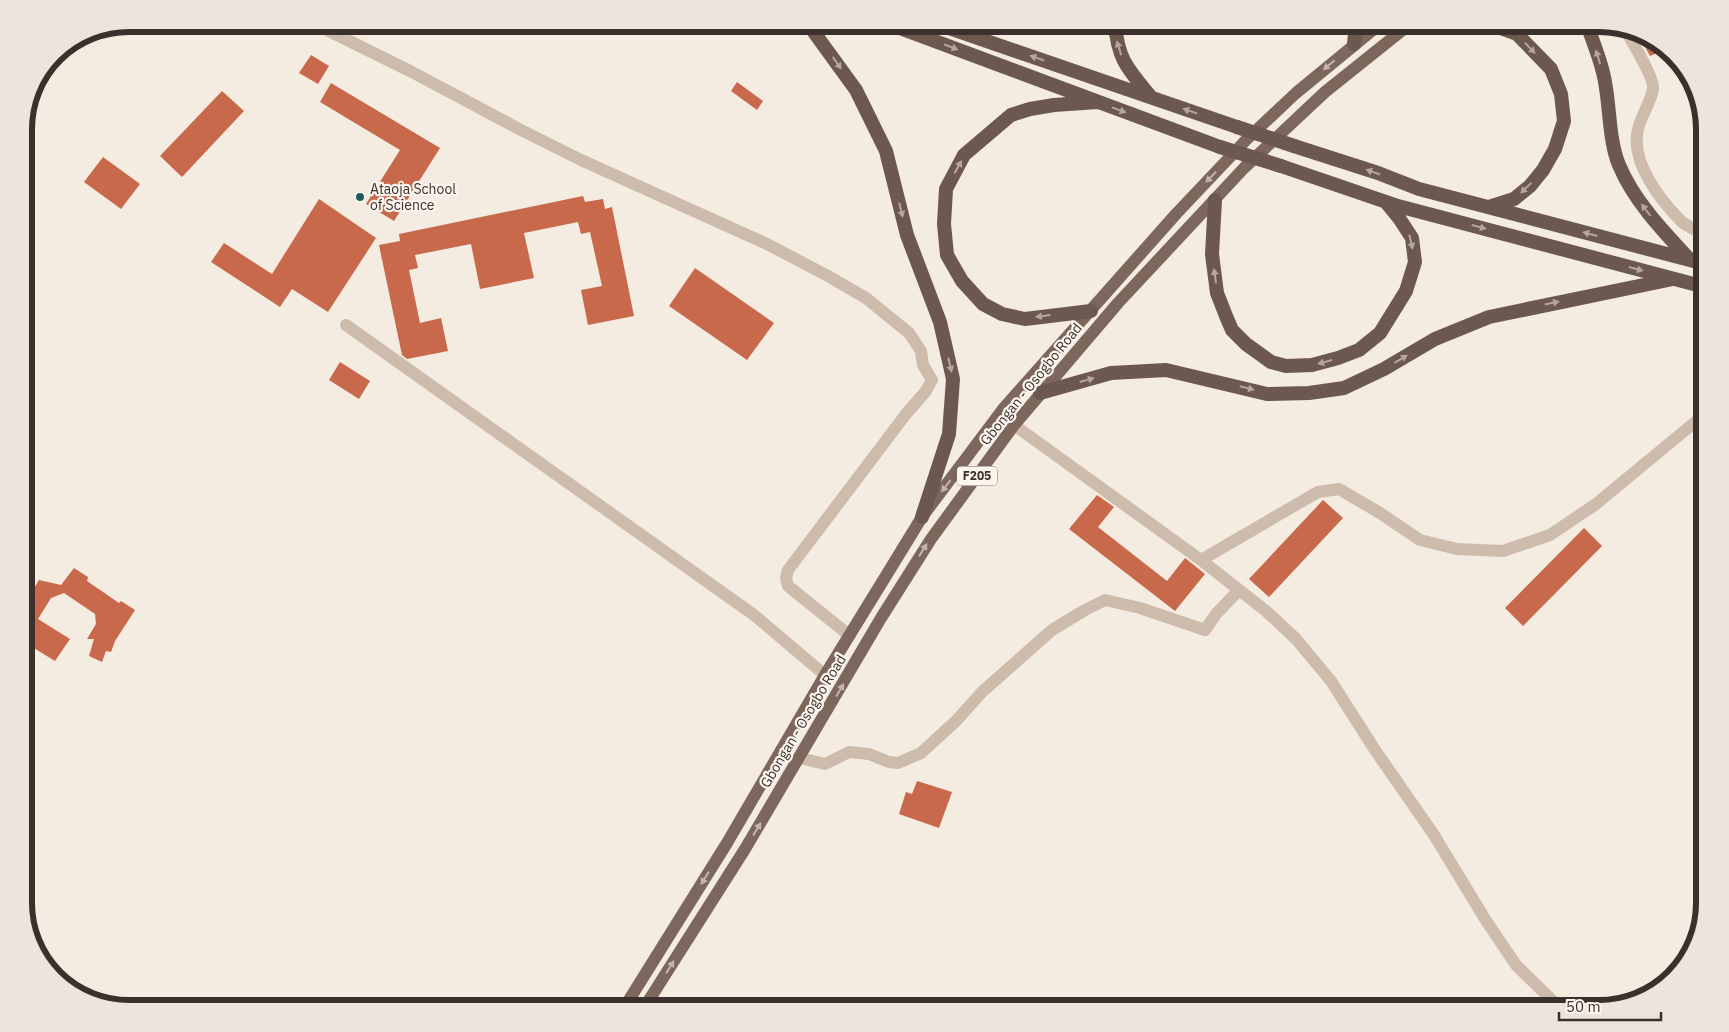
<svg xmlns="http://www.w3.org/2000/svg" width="1729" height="1032" font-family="'IBM Plex Sans',sans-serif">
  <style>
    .building { fill: #c8694b }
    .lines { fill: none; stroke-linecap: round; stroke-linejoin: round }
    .minor { stroke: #cdbbac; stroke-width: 12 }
    .primary { stroke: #7d675c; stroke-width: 12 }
    .trunk { stroke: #6c584f; stroke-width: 14 }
    .trunk-bridge { stroke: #6c584f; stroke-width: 14 }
    .oneway { fill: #b4a69e }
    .oneway2 { fill: #c2b5ac }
    .poi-dot { fill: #1f5a5e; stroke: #fbf5ee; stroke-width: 2 }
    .labels { text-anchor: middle; stroke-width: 4.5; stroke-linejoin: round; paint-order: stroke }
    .shield { fill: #fbf5ee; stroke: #756b66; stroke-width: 1 }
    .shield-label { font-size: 12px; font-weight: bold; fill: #3b302b }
    .poi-label { font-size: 14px; fill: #3b302b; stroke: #fbf5ee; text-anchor: start }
    .street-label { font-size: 14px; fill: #3b302b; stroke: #fbf5ee }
    .rim { fill: none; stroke: #3b302b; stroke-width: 6 }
  </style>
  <rect width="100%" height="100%" fill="#f4ebe1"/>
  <!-- building -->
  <path class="building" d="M 1655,40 L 1665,50 L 1650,56 L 1644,45 Z
    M 311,55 L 329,66 L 318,84 L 299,73 Z
    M 737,82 L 763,101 L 757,110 L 731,91 Z
    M 331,83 L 440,148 L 394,221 L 366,204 L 400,150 L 320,102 Z
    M 222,91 L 244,111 L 182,177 L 160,156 Z
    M 103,157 L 140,184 L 121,209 L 84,182 Z
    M 583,196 L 585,202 L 603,199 L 605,209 L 612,207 L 634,316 L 588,325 L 581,290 L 602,286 L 590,232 L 581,234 L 578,222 L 524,233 L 534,278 L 480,289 L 471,244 L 415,255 L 418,268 L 409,270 L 420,323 L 441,318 L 448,351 L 407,359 L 402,355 L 379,245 L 400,241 L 399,234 Z
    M 319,199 L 376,238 L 328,312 L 292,289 L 280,307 L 211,262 L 224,243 L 272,274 Z
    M 695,268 L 774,323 L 747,360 L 669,306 Z
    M 340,362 L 370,381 L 359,399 L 329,380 Z
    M 1097,495 L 1114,507 L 1098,527 L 1167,581 L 1185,558 L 1205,574 L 1175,611 L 1069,529 Z
    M 1323,500 L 1343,518 L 1269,597 L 1249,579 Z
    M 1584,528 L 1602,546 L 1523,626 L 1505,608 Z
    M 74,568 L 88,577 L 87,581 L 119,603 L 121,601 L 135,610 L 115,641 L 111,652 L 106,651 L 102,662 L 89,656 L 94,639 L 87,639 L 96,624 L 95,614 L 64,593 L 51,598 L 38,619 L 70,639 L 55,661 L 24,642 L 24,604 L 39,580 L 61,585 Z
    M 917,781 L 952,792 L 939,828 L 899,814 L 906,792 L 912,794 Z"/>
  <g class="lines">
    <!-- minor -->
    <path class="minor" d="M 315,24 L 410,71 L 521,130 L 581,160 L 767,244 L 828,276 L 866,298 L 909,333 L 921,351 L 923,365 L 932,380 L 926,391 L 906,414 L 788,570 L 786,578 L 788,586 L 849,635
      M 1626,31 C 1632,42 1655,79 1653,89 C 1651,102 1641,116 1638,129 C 1630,162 1660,200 1682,222 C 1689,227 1698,231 1705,236
      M 346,325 L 754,615 L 825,675
      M 1014,425 L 1201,560 L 1266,611 L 1296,639 L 1331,681 L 1375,750 L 1434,835 L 1485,919 L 1516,965 L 1560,1008
      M 1201,560 L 1318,492 L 1339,489 L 1380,513 L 1420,540 L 1457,549 L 1503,551 L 1550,535 L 1596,504 L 1700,418 L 1705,409
      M 800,758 L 825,764 L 849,752 L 869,754 L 889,762 L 898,763 L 921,753 L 956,721 L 982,692 L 1052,630 L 1085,610 L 1105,600 L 1140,608 L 1205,630 L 1216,614 L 1239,590"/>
    <!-- primary -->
    <path class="primary" d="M 624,1008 L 727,843 L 825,675 L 892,566 L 922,517 L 1003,409 L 1176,214 L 1247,139 L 1296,93 L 1380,24
      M 644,1008 L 745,849 L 881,618 L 931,539 L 1014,425 L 1118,303 L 1244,168 L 1325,92 L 1410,24"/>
    <!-- trunk -->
    <path class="trunk" d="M 808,24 L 856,90 L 886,151 L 907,235 L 940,322 L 953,379 L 949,434 L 922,517
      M 889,24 L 1220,147
      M 937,24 L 1237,127
      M 1115,24 C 1118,60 1128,69 1150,96
      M 1489,24 L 1517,34 L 1551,69 L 1561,94 L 1564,121 L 1555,149 L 1543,170 L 1530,186 L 1514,199 L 1489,207
      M 1587,24 C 1593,43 1602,62 1605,82 C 1610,108 1609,141 1619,165 C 1634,201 1663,231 1689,259
      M 1354,44 L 1356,24
      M 1294,146 L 1378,173 L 1419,189 L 1705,264
      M 1281,166 L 1398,206 L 1705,287
      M 1215,200 L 1212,254 L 1217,293 L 1226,316 L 1232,330 L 1246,344 L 1271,362 L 1286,366 L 1312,365 L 1338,358 L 1359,350 L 1380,333 L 1406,291 L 1415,262 L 1412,238 L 1399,218 L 1386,202
      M 1091,311 L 1025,319 L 1002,314 L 983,304 L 962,281 L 947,255 L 944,224 L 946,189 L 964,155 L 1011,115 L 1030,109 L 1054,105 L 1098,102
      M 1040,393 L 1111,373 L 1166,370 L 1267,394 L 1309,393 L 1344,388 L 1384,369 L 1435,339 L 1489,317 L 1673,279"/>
    <!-- trunk-bridge -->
    <path class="trunk-bridge" d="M 1237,127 L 1294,146
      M 1220,147 L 1281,166"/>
  </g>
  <!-- one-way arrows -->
  <defs><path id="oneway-solid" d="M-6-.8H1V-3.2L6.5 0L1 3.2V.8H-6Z" transform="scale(1.25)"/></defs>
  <g class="oneway">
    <use href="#oneway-solid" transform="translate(951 47) rotate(21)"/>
    <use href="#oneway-solid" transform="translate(1119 48) rotate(-107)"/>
    <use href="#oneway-solid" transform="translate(1530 48) rotate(46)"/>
    <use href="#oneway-solid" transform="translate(1598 57) rotate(-107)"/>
    <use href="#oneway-solid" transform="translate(1037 58) rotate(-161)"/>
    <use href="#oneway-solid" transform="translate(837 63) rotate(55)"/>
    <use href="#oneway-solid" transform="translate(1119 110) rotate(20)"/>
    <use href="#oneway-solid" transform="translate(1190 111) rotate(-161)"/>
    <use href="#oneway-solid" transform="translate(958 167) rotate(-61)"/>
    <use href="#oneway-solid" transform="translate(1373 172) rotate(-161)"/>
    <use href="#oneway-solid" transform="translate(1526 188) rotate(137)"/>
    <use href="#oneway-solid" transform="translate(901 210) rotate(76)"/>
    <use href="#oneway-solid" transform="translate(1646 210) rotate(-127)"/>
    <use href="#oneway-solid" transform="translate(1479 227) rotate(15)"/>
    <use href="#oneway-solid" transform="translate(1590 234) rotate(-165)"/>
    <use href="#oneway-solid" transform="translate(1411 242) rotate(77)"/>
    <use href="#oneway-solid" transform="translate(1636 269) rotate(15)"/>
    <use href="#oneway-solid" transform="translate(1215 276) rotate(-98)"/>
    <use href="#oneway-solid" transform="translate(1552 303) rotate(-12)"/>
    <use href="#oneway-solid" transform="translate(1043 316) rotate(173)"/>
    <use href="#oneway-solid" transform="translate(1401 359) rotate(-31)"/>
    <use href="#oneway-solid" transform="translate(1325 362) rotate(165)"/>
    <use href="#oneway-solid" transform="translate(950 365) rotate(77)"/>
    <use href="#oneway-solid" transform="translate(1087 380) rotate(-16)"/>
    <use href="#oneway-solid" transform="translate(1247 388) rotate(14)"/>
  </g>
  <g class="oneway2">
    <use href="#oneway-solid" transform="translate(1329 65) rotate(140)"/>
    <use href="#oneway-solid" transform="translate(1211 177) rotate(134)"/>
    <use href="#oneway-solid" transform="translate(946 486) rotate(127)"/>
    <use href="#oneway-solid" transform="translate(923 550) rotate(-58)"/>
    <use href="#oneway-solid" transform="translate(840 690) rotate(-60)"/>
    <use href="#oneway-solid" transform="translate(757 829) rotate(-59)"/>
    <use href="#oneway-solid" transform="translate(705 878) rotate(122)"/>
    <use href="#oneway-solid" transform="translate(670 967) rotate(-58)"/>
  </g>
  <!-- markers -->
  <circle class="poi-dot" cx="360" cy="197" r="5"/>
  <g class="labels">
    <!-- shield labels -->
    <rect class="shield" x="957" y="466.5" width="40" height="19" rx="4"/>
    <g class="shield-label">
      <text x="977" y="480">F205</text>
    </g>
    <!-- poi labels -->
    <g class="poi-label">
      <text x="370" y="194">Ataoja School<tspan x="370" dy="16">of Science</tspan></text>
    </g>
    <!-- street labels -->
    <g class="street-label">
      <text transform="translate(1031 384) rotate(-51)" y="5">Gbongan - Osogbo Road</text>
      <text transform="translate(803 721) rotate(-59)" y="5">Gbongan - Osogbo Road</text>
    </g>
  </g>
  <!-- crop -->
  <path d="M0 0H1729V1032H0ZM129 32H1599A97 97 0 0 1 1696 129V903A97 97 0 0 1 1599 1000H129A97 97 0 0 1 32 903V129A97 97 0 0 1 129 32Z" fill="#ece5de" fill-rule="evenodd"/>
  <path class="rim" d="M129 32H1599A97 97 0 0 1 1696 129V903A97 97 0 0 1 1599 1000H129A97 97 0 0 1 32 903V129A97 97 0 0 1 129 32Z"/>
  <!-- scale -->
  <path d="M1559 1012v8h102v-8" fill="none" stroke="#3b302b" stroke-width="2.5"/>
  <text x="1566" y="1012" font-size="15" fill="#3b302b" stroke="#fbf5ee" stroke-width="4" paint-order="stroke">50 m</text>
</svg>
